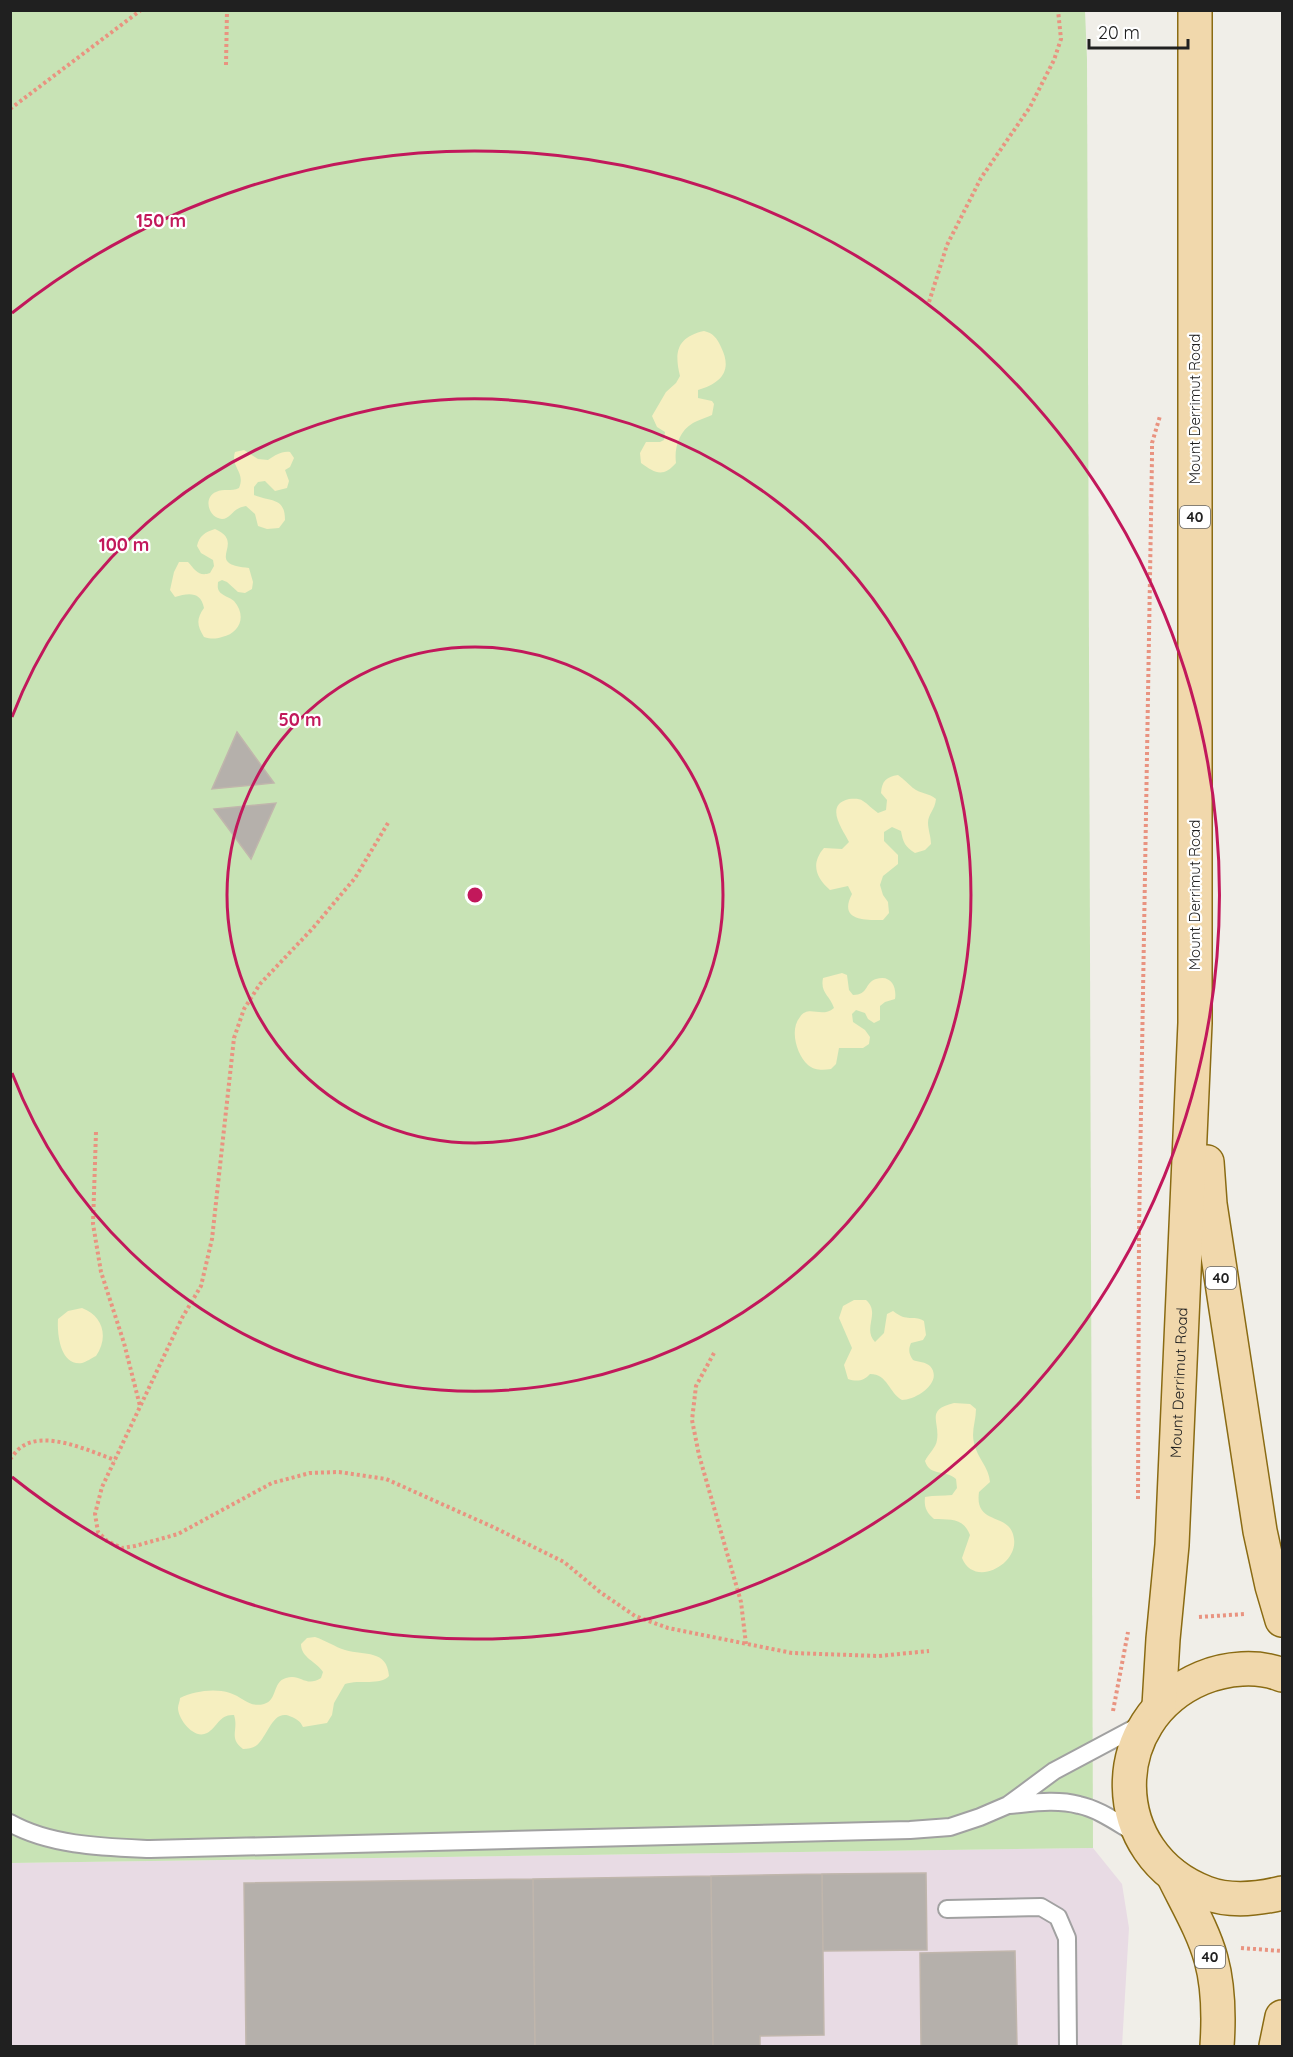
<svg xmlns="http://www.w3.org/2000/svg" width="1293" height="2057" font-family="Quicksand,sans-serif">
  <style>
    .industrial { fill: #e8dbe4 }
    .grass { fill: #c8e3b5 }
    .sand { fill: #f6efc0 }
    .building { fill: #b5b0ab; stroke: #c0b6ac; stroke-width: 1.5 }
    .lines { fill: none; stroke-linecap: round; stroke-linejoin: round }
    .service-casing { stroke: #a1a1a1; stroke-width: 20 }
    .primary-casing { stroke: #8a6b13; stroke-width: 36 }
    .path { stroke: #e99380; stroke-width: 4; stroke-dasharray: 3 3; stroke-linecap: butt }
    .service { stroke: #fff; stroke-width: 16 }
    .primary { stroke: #f1d8ac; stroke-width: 33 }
    .ring { fill: none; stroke: #c2185b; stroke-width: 3 }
    .labels { text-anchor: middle; stroke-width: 4.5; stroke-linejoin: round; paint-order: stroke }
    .shield { fill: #fff; stroke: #636363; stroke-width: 1.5 }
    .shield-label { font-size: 14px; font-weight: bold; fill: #202020 }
    .street-label { font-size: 15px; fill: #202020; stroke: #fff }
    .centre { fill: #c2185b; stroke: #fff; stroke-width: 3 }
    .ring-label { font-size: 18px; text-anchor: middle; font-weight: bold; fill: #c2185b; stroke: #fff; stroke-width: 4.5; stroke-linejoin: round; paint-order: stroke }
  </style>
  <rect width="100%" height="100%" fill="#f0eee8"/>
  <!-- industrial -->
  <path class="industrial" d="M 1093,1848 L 1122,1884 L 1129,1928 L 1122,2046 L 11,2046 L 10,1863 Z"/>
  <!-- grass -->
  <path class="grass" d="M 10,11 L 1085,11 L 1087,59 L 1093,1848 L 11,1863 Z"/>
  <!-- sand -->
  <path class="sand" d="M 704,331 C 713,333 717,338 721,347 C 733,371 721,383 698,390 L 698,398 L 712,401 L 714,404 L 712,415 C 706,418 698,420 693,423 C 679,431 674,448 676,463 C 663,478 655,473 641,463 L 640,453 L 646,442 L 660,442 L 664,440 L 665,432 L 657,427 L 652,416 L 666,392 L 676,383 L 680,376 C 674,352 677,337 704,331 Z
    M 244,450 L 258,459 L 268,460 C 276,455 281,451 290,452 L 294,458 L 290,467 L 285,470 L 289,481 L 287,488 L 275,491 L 265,481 L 258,482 L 254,487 L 254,495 C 271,502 285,497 285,520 L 279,528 L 267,529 L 258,526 L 255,514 L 246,506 C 232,508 231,519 222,519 C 208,518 203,497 216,492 C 224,488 231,492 239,488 C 246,472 230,467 235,452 Z
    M 215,529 C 248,543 201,564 249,568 L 253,582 L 252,589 L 245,593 L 238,592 L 227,582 L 222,580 L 218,582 C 218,585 217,587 219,591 C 222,596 230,597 234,601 C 247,616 240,633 222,637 C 215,639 211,639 204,637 C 197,626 196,619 204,608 C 201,591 188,593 175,597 L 170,590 L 174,572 L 179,562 L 188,562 C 195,570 199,577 210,573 L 214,566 L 213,560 L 201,553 L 197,546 C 199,536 205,532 215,529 Z
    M 898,775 C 904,779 908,784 913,788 C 921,794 929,793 936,799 C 935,810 928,814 928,823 C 928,829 931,837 931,844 L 925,850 L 915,853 C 905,847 903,842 901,831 L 892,827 L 884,832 L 884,841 L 898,855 L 898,864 L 883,876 L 880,885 L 883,895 L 888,902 L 889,913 L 883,920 C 865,920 838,921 852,894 L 848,886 L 830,890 C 815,877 811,863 824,848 L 842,849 L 849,842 C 844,831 823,805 849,799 C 853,799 859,798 863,801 C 868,804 872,809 878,813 L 886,810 L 887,800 L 881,793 C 882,781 886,777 898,775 Z
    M 842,973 L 847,975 L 849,990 L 853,995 C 869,995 864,983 876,979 C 891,974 897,987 895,999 L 885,1002 L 880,1006 L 880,1020 L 874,1023 L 868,1019 L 865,1013 L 856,1010 L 852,1014 L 853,1022 L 865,1030 L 870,1037 L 869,1044 L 863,1048 L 839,1048 L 836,1064 L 831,1069 C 824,1070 815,1071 808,1065 C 797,1055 789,1030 800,1017 C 809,1004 821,1019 834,1008 C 830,995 820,993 823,978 Z
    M 854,1300 L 866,1300 C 881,1313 862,1328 875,1342 L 884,1333 L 887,1314 L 893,1311 C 908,1323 912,1314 924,1321 L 926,1335 L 923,1340 L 911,1343 C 908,1350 909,1354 913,1360 C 918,1362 926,1362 930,1366 C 944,1382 916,1400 902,1400 C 889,1393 888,1374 870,1374 C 864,1381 857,1382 848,1379 L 844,1365 L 852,1348 L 839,1318 L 843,1306 Z
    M 82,1308 C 103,1316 109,1337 96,1356 C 92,1358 86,1362 82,1363 C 60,1366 57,1334 58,1319 L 68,1311 Z
    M 954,1403 L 970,1404 L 976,1409 C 976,1421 971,1431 974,1443 C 977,1458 989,1467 990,1482 L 979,1492 C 974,1527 1011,1511 1014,1539 C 1018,1565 974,1588 962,1558 L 970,1535 C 963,1517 950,1520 934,1519 C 926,1512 924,1507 925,1497 C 934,1495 943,1496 952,1495 L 957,1488 L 956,1479 C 945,1469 930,1477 925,1461 C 928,1454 936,1448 937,1440 C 940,1421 925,1410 954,1403 Z
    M 315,1637 C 325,1640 335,1647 345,1650 C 365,1656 387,1649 389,1676 C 380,1686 360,1679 345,1684 L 334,1703 L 332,1715 L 327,1723 L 303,1727 C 300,1721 298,1720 292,1717 C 273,1707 268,1736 257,1745 C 254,1748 248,1749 243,1749 C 228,1738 239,1730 234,1715 C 219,1714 218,1727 207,1733 C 194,1740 178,1719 178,1708 C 178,1705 180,1701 180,1698 C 195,1691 214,1688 230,1693 C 243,1697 249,1708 264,1704 C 278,1700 272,1682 286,1678 C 301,1673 305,1688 321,1678 L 323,1672 C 316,1661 301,1658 301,1644 L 307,1638 Z"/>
  <!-- building -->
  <path class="building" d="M 237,732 L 274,783 L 212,789 Z
    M 276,803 L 251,859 L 214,809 Z
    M 926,1873 L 927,1950 L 823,1951 L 822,1874 Z
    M 822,1874 L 824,2035 L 760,2036 L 760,2046 L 713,2046 L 711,1876 Z
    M 711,1876 L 713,2046 L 535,2046 L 533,1879 Z
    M 533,1879 L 535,2046 L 246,2046 L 244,1883 Z
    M 1015,1951 L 1017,2046 L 921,2046 L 920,1953 Z"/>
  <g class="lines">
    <defs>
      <path id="service" d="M 1009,1805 C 1032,1803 1056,1799 1079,1805 C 1099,1809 1119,1824 1137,1834
        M 10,1823 C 51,1846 105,1847 150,1849 L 910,1830 L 950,1827 L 980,1817 L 1008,1805 L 1054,1771 L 1144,1723
        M 947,1909 L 1041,1907 L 1058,1917 L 1067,1938 L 1068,2046"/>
      <g id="primary">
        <path d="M 1207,1162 L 1210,1204 L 1260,1531 L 1272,1586 L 1282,1620"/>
        <path d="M 1282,1675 C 1258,1665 1226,1668 1202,1678 C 1104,1719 1105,1855 1206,1893 C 1230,1902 1258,1899 1282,1893"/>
        <path id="s1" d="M 1159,1706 L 1163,1639 L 1172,1545 L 1195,1023 L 1195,10"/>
        <path d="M 1173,1875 C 1186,1902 1203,1930 1211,1959 C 1219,1988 1219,2017 1217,2046"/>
        <path d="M 1276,2046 L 1282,2017"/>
      </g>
    </defs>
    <!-- service casing -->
    <use href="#service" class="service-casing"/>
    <!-- primary casing -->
    <use href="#primary" class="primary-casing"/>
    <!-- path -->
    <path class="path" d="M 226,65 L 227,10
      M 10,109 L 141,10
      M 929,302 L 947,245 L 981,178 L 1030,107 L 1054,60 L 1061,39 L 1058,10
      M 388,823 L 355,878 L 313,928 L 260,984 L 244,1009 L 234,1038 L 212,1239 L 201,1286 L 182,1318 L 102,1487 L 95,1514 L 98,1532 L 107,1541 L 122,1548 L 135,1546 L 178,1534 L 272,1483 L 310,1473 L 339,1472 L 386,1479 L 493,1527 L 564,1562 L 600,1592 L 635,1616 L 668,1628 L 792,1653 L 879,1656 L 929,1651
      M 96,1132 L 93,1224 L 101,1272 L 124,1343 L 140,1406
      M 714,1353 L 696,1386 L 692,1420 L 699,1455 L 741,1602 L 746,1644
      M 10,1459 C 13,1456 16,1451 20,1448 C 44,1429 89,1451 115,1460
      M 1138,1499 L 1139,1231 L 1152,458 L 1152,443 L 1160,416
      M 1199,1617 L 1245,1614
      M 1113,1711 L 1128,1632
      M 1241,1948 L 1282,1951"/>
    <!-- service -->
    <use href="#service" class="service"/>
    <!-- primary -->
    <use href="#primary" class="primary"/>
  </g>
  <!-- distance rings -->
  <g class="ring">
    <circle cx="475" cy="895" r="248"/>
    <path d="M12 717A496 496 0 1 1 12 1073"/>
    <path d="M12 313A744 744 0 1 1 12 1477"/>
  </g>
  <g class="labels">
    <!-- shield labels -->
    <g class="shield">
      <rect x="1180" y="506" width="30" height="22" rx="4.5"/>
      <rect x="1206" y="1267" width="30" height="22" rx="4.5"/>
      <rect x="1195" y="1946" width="30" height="22" rx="4.5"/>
    </g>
    <g class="shield-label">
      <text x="1195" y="522">40</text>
      <text x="1221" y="1283">40</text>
      <text x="1210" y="1962">40</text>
    </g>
    <!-- street labels -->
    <g class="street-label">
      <text transform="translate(1195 409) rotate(-90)" y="5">Mount Derrimut Road</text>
      <text transform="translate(1195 895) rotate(-90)" y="5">Mount Derrimut Road</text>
      <text dy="5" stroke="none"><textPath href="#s1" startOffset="324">Mount Derrimut Road</textPath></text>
    </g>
  </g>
  <circle cx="475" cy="895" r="9" class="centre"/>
  <g class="ring-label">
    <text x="161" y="227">150 m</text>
    <text x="124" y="551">100 m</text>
    <text x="300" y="726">50 m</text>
  </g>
  <!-- border -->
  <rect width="1293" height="2057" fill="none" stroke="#202020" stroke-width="24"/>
  <!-- scale -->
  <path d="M1089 39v9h99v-9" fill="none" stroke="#202020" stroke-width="3"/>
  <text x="1098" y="39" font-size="18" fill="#202020" stroke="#ffffff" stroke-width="4.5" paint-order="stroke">20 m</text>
</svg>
